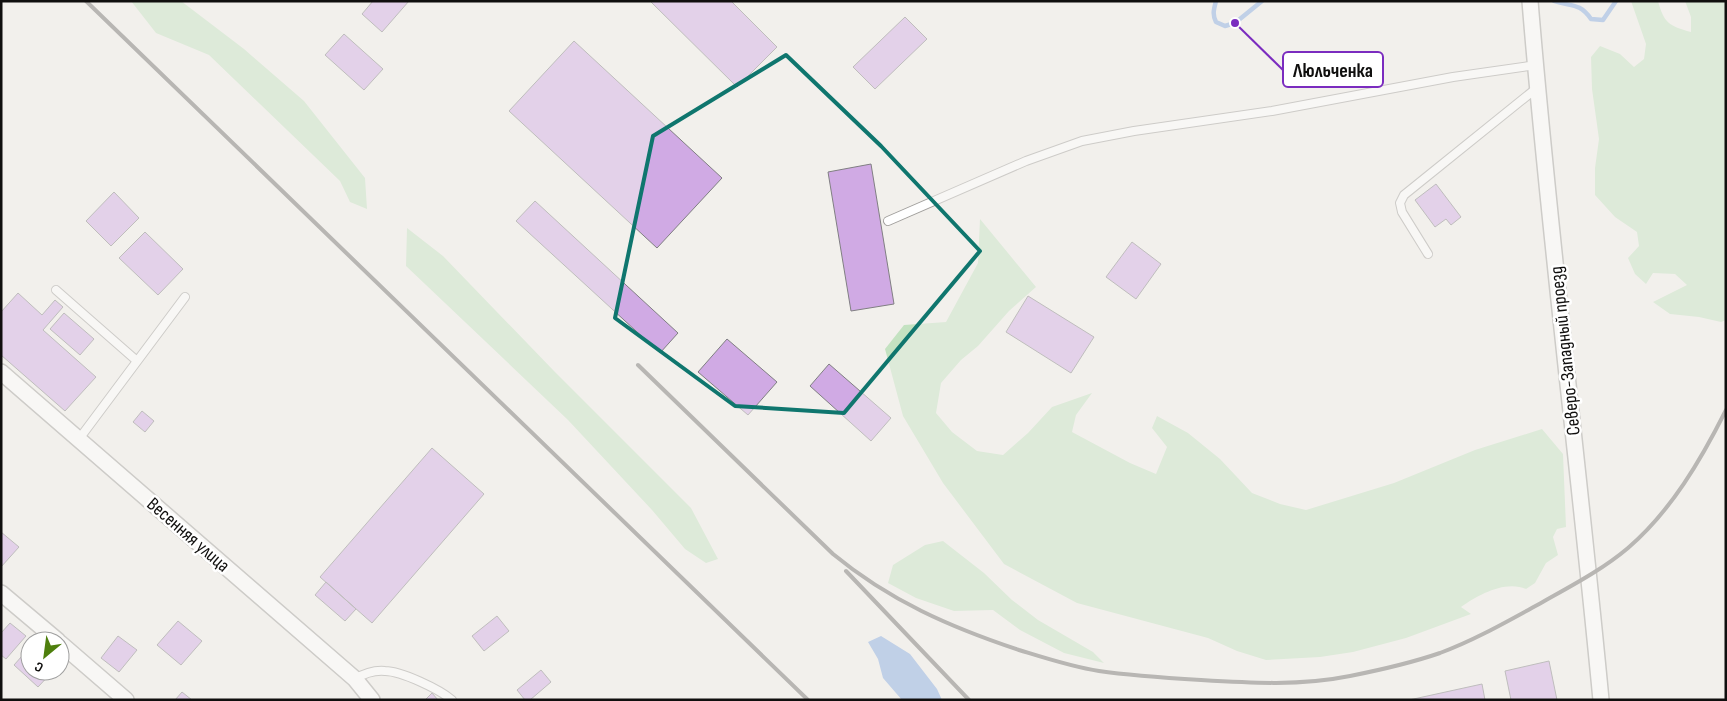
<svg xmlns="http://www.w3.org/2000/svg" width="1727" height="701" font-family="'Sofia Sans Condensed',sans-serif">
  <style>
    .green { fill: #c4e2c1 }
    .water { fill: #84a8df }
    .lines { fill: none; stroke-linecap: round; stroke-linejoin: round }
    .stream { stroke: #84a8df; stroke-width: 4.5 }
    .building { fill: #d0aae4; stroke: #807f82 }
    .lane-casing { stroke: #a19f9c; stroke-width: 10 }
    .street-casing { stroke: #a19f9c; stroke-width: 18 }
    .lane { stroke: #fff; stroke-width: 8 }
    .street { stroke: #fff; stroke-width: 15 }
    .rail { stroke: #716f6d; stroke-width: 4 }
    .marked { fill: none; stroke: #0f766e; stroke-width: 4; stroke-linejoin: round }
    .labels { text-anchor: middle; stroke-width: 5; stroke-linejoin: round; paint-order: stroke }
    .street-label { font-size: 19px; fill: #100f0e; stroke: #fff }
    .leader { fill: none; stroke: #7b2cbf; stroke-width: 2 }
    .callout-dot { fill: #7b2cbf; stroke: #fff; stroke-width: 2 }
    .callout { fill: #fff; stroke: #7b2cbf; stroke-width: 2 }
    .callout-label { font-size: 20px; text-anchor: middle; font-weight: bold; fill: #100f0e }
  </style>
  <rect width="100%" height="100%" fill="#f2f0ec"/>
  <!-- green -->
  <path class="green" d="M 131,1 L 181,1 L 244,49 L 304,101 L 365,178 L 367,209 L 350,202 L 340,181 L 209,55 L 156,33 Z
    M 1631,1 L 1658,1 C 1664,23 1669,26 1691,32 L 1691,17 L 1685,1 L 1726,1 L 1726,320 L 1721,322 L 1699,317 L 1670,314 L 1653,302 L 1687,285 L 1675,274 L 1653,273 L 1646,284 L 1635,274 L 1628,258 L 1639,246 L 1637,232 L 1615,217 L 1595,195 L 1595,168 L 1599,139 L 1592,89 L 1591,57 L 1600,46 L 1620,54 L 1634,67 L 1644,59 L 1646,44 Z
    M 980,219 L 1036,287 L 1009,311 L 978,346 L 961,360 L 941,383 L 936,413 L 952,432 L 977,451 L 1003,455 L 1028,433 L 1052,407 L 1092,393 L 1076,415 L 1072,432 L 1130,463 L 1156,474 L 1167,447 L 1152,428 L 1157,416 L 1188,433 L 1220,459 L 1252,493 L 1280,504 L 1306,510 L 1394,483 L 1475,450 L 1542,429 L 1563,454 L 1566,527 L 1557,529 L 1553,537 L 1558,555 L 1546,563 L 1535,583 L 1526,589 C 1505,580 1478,595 1461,607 L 1471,614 L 1406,638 L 1353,652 L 1320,657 L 1266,660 L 1237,651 L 1208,638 L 1077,603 L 1004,564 L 943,483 L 903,416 L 885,349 L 904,325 L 946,322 L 978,263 Z
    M 407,228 L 443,256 L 554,371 L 691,508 L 718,559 L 706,563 L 685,549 L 652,510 L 568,420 L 406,266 Z
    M 943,541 L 984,573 L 1012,600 L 1038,620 L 1093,652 L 1104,663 L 1064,653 L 1020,630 L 993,610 L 954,611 L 916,598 L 888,583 L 893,565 L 925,545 Z"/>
  <!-- water -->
  <path class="water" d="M 881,636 L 910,654 L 937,689 L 942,700 L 902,700 L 883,678 L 878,659 L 868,642 Z"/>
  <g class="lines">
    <!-- stream -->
    <path class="stream" d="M 1216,1 C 1214,9 1212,14 1216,22 L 1225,26 L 1235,23 L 1262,1
      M 1554,1 C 1571,7 1579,2 1591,19 L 1603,20 L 1616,1"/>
  </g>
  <!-- building -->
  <path class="building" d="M 373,1 L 409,1 L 382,32 L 362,14 Z
    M 650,1 L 731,1 L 777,47 L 737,87 Z
    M 905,17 L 927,39 L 875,89 L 853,67 Z
    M 344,34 L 383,69 L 364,90 L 325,55 Z
    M 574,41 L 722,178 L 657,248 L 509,111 Z
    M 871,164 L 894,304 L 851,311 L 828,172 Z
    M 1436,184 L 1461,217 L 1451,225 L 1446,219 L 1435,227 L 1415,200 Z
    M 114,192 L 139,218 L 111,246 L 86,221 Z
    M 535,201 L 678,333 L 660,353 L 516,221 Z
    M 145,232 L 183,269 L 158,295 L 119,258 Z
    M 1132,242 L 1161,264 L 1136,299 L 1106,277 Z
    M 18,293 L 42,315 L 55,300 L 63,307 L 43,330 L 96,377 L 65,411 L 1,355 L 1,312 Z
    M 1028,296 L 1094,337 L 1071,373 L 1006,332 Z
    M 64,313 L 94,339 L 80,355 L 50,329 Z
    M 727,339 L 777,382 L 748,415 L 698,372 Z
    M 829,364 L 891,418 L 871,441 L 810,386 Z
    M 142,411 L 154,421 L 145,432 L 133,422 Z
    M 432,448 L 484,494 L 372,623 L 320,577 Z
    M 1,532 L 19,547 L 1,567 Z
    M 326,582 L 356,609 L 345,621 L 315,595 Z
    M 497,616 L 509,631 L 484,651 L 472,636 Z
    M 178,621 L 202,641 L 181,665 L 157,645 Z
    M 10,623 L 26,636 L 6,659 L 1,655 L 1,633 Z
    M 118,636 L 137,650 L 119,672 L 101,658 Z
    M 30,647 L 30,671 L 53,671 L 38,687 L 14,665 Z
    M 1549,661 L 1557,700 L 1511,700 L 1505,671 Z
    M 541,670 L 551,682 L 530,700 L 525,700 L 517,690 Z
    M 1482,684 L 1485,700 L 1409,700 Z
    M 182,692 L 192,700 L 175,700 Z
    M 432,693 L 438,700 L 425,700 Z"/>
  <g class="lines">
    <defs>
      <path id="lane" d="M 888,221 L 1026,161 L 1082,141 L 1134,131 L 1272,111 L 1453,77 L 1536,65
        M 1428,254 L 1402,212 L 1400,203 L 1404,195 L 1538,87
        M 56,290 L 137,361
        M 79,439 L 185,297
        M 355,679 C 365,673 374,670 385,671 C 401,671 439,689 452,700"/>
      <path id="street" d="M 1530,1 C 1549,235 1579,467 1601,700
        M 1,372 L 355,679 L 372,700
        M 1,593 L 58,641
        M 60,643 L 126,700"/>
    </defs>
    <!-- lane casing -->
    <use href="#lane" class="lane-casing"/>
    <!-- street casing -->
    <use href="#street" class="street-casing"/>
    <!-- lane -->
    <use href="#lane" class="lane"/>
    <!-- street -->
    <use href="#street" class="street"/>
    <!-- rail -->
    <path class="rail" d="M 86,1 L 808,700
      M 638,365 L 833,554 C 890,601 950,627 1019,650 C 1045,658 1072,667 1099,671 C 1133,676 1167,678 1201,680 C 1251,683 1301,686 1350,676 C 1380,670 1411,663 1440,653 C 1475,640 1508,621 1541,603 C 1571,586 1602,570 1628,548 C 1671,511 1701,460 1726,410
      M 846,571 L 969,700"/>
  </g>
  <!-- marked area -->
  <path d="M0 0H1727V701H0ZM 786,55 L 881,146 L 980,251 L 844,413 L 735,406 L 615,318 L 653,136 Z" fill="#f2f0ec" fill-opacity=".55" fill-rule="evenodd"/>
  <path class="marked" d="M 786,55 L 881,146 L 980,251 L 844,413 L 735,406 L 615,318 L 653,136 Z"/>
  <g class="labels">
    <!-- street labels -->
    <g class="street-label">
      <text transform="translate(1564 351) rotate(-96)" y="7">Северо-Западный проезд</text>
      <text transform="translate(189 534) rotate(41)" y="7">Весенняя улица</text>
    </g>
  </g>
  <!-- callouts -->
  <path class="leader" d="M1235 23L1283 70"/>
  <circle class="callout-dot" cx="1235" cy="23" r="5"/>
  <rect class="callout" x="1283" y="52" width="100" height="35" rx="5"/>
  <g class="callout-label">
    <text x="1333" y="77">Люльченка</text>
  </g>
  <!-- border -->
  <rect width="1727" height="701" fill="none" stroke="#100f0e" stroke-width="5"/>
  <!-- north arrow -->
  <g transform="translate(45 656) rotate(209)"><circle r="24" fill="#ffffff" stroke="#9f9f9f"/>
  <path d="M0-4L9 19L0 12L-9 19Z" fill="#4e7f0d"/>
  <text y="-8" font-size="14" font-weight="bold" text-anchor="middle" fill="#100f0e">С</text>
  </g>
</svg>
